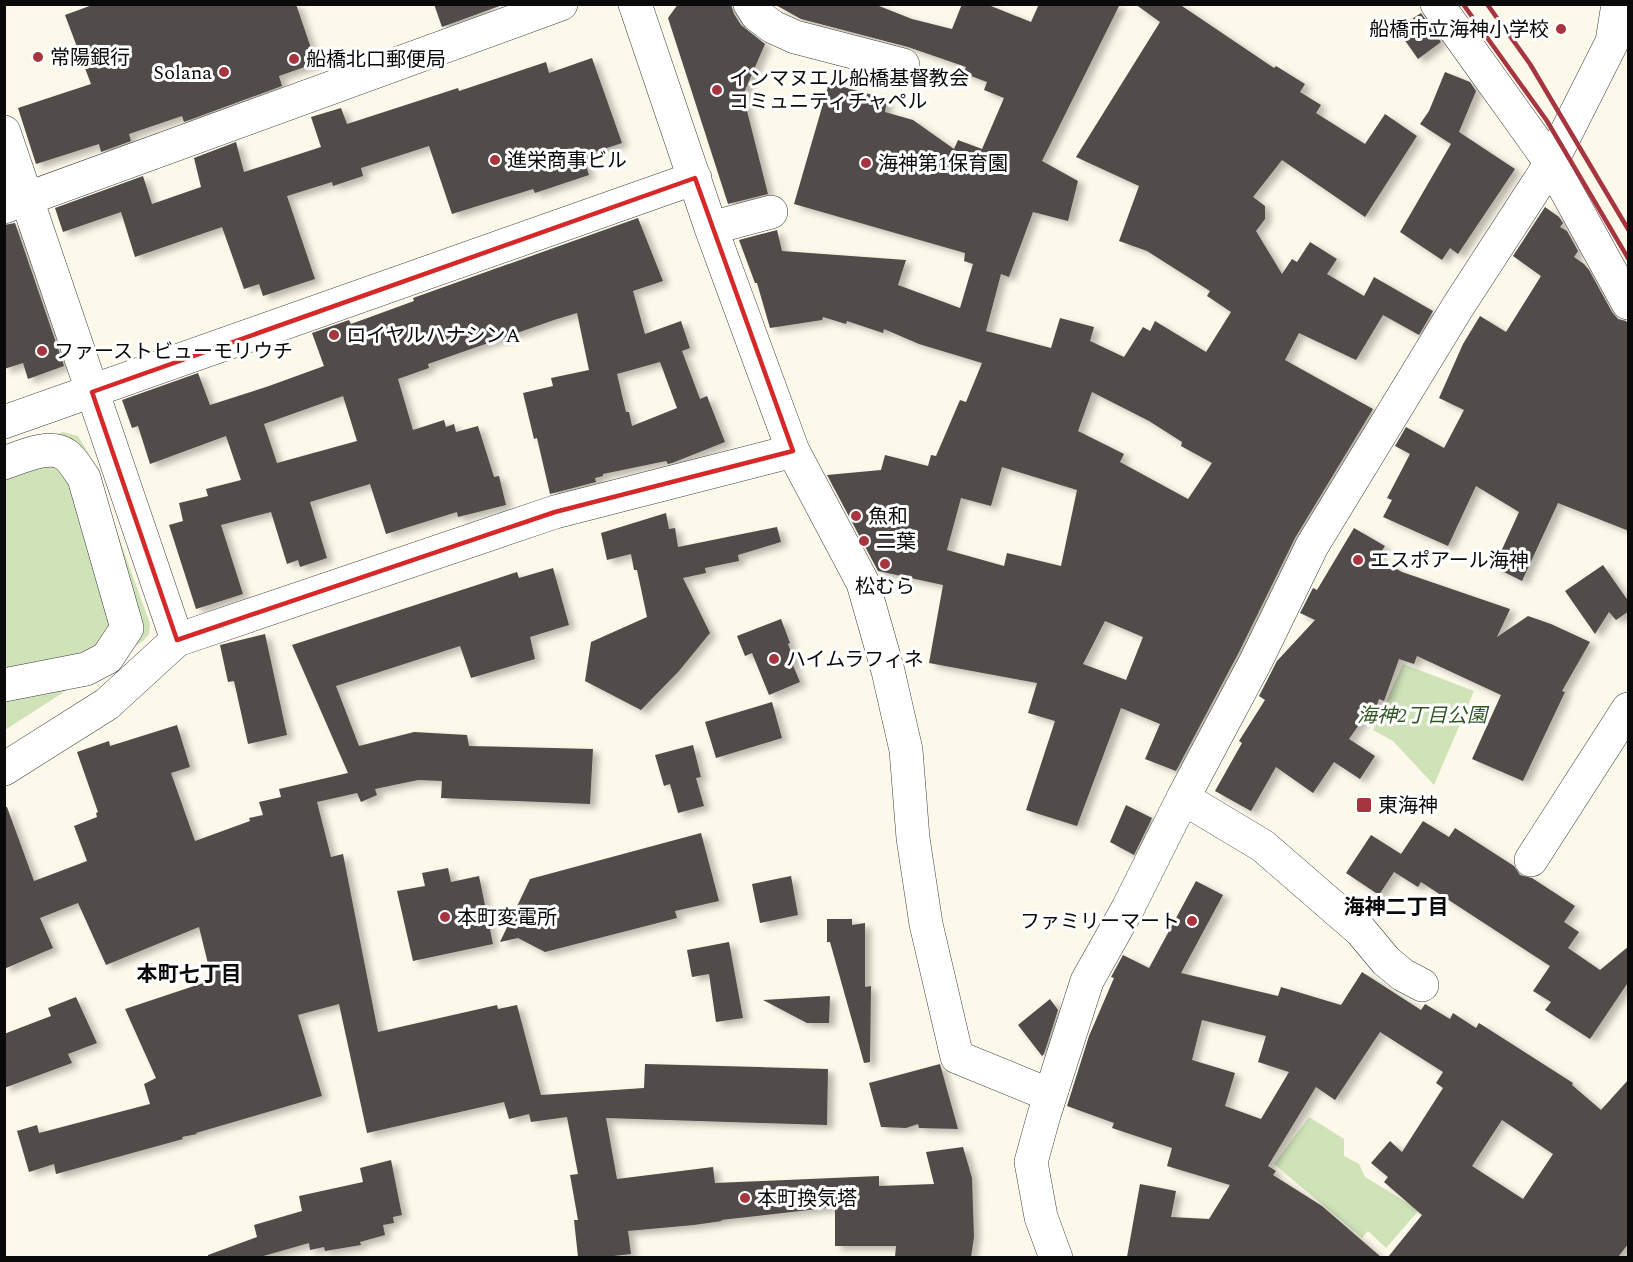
<svg xmlns="http://www.w3.org/2000/svg" width="1633" height="1262" font-family="Spectral,'Noto Sans JP',serif">
  <style>
    .green { fill: #cfe2b8 }
    .building { fill: #514b48; fill-rule: evenodd; filter: url(#shadow) }
    .lines { fill: none; stroke-linecap: round; stroke-linejoin: round }
    .minor-casing { stroke: #3d3d3d; stroke-width: 34 }
    .minor { stroke: #fff; stroke-width: 33 }
    .rail { stroke: #a7353f; stroke-width: 4.5 }
    .marked { fill: none; stroke: #d62828; stroke-width: 4.5; stroke-linejoin: round }
    .poi-dot { fill: #a7353f; stroke: #fff; stroke-width: 2 }
    .labels { text-anchor: middle; stroke-width: 6; stroke-linejoin: round; paint-order: stroke }
    .poi-label { font-size: 20px; fill: #0a0a0a; stroke: #fff; text-anchor: start }
    .park-label { font-size: 20px; font-style: italic; fill: #315824; stroke: #fff }
    .neighbourhood-label { font-size: 21px; font-weight: bold; fill: #0a0a0a; stroke: #fff }
  </style>
  <defs>
    <filter id="shadow"><feDropShadow dx="6" dy="4" stdDeviation="3" flood-color="#0004"/></filter>
  </defs>
  <rect width="100%" height="100%" fill="#fcf8ea"/>
  <!-- green -->
  <path class="green" d="M 63,432 L 78,436 L 89,454 L 150,624 L 149,634 L 143,641 L 5,730 L 5,452 Z
    M 1403,664 L 1474,691 L 1434,785 L 1393,741 L 1373,730 Z
    M 1309,1117 L 1344,1139 L 1344,1156 L 1359,1164 L 1365,1177 L 1419,1210 L 1386,1248 L 1368,1231 L 1362,1238 L 1274,1164 Z"/>
  <!-- building -->
  <path class="building" d="M 95,4 L 296,4 L 316,63 L 279,76 L 282,86 L 184,122 L 182,116 L 129,134 L 131,141 L 101,152 L 99,144 L 36,164 L 18,108 L 91,84 L 65,15 Z
    M 434,4 L 505,4 L 442,27 Z
    M 678,4 L 731,4 L 734,14 L 741,25 L 765,44 L 743,95 L 768,194 L 728,204 L 668,18 Z
    M 774,4 L 874,4 L 912,19 L 952,29 L 962,4 L 986,4 L 1031,22 L 1039,4 L 1120,4 L 1042,161 L 1078,181 L 1068,221 L 1033,212 L 1009,277 L 1001,274 L 986,331 L 1051,348 L 1060,318 L 1094,327 L 1090,341 L 1124,357 L 1143,327 L 1150,331 L 1155,321 L 1206,352 L 1231,312 L 1207,296 L 1210,291 L 1147,251 L 1119,241 L 1139,186 L 1076,157 L 1160,22 L 1135,4 L 1179,4 L 1274,68 L 1276,66 L 1305,84 L 1300,92 L 1321,105 L 1316,113 L 1365,144 L 1385,114 L 1417,136 L 1365,217 L 1282,160 L 1253,197 L 1265,206 L 1265,219 L 1256,231 L 1282,274 L 1292,259 L 1297,262 L 1310,242 L 1337,259 L 1327,274 L 1364,296 L 1374,277 L 1433,311 L 1419,335 L 1383,315 L 1356,360 L 1299,333 L 1285,360 L 1373,409 L 1295,538 L 1239,652 L 1176,771 L 1145,759 L 1160,724 L 1121,708 L 1077,826 L 1026,810 L 1055,721 L 1028,713 L 1037,683 L 929,663 L 943,585 L 878,571 L 827,475 L 881,470 L 885,455 L 928,466 L 931,455 L 936,456 L 960,400 L 966,402 L 982,363 L 919,344 L 884,329 L 883,333 L 847,321 L 846,324 L 823,317 L 822,320 L 770,328 L 757,283 L 755,283 L 739,240 L 777,230 L 782,251 L 906,260 L 898,285 L 960,308 L 973,264 L 964,261 L 965,253 L 794,204 L 829,83 L 887,99 L 885,112 L 913,120 L 954,149 L 958,140 L 982,149 L 1004,98 L 984,90 L 987,82 L 963,73 L 966,67 L 908,47 L 801,19 ZM 1092,392 L 1149,421 L 1182,442 L 1181,446 L 1212,463 L 1188,499 L 1120,462 L 1124,454 L 1078,431 ZM 1002,467 L 1077,490 L 1061,566 L 1007,553 L 1004,566 L 947,550 L 961,498 L 991,506 ZM 1105,621 L 1143,637 L 1126,680 L 1083,664 Z
    M 1421,13 L 1441,42 L 1418,59 L 1397,29 Z
    M 592,58 L 622,143 L 583,156 L 589,175 L 535,193 L 533,189 L 452,214 L 429,146 L 361,168 L 363,176 L 333,186 L 332,182 L 287,196 L 315,279 L 263,296 L 259,284 L 244,289 L 222,227 L 135,257 L 121,212 L 63,232 L 55,208 L 143,176 L 152,204 L 201,187 L 194,158 L 236,142 L 244,172 L 321,147 L 311,117 L 341,108 L 347,124 L 458,88 L 459,91 L 546,62 L 549,73 Z
    M 1445,72 L 1470,82 L 1476,91 L 1459,132 L 1515,169 L 1458,254 L 1450,248 L 1442,260 L 1400,232 L 1451,144 L 1420,124 L 1429,111 Z
    M 1545,207 L 1559,217 L 1563,223 L 1560,227 L 1567,231 L 1578,251 L 1574,257 L 1584,264 L 1589,270 L 1612,312 L 1618,319 L 1626,321 L 1629,325 L 1629,531 L 1558,503 L 1522,581 L 1494,567 L 1519,512 L 1476,486 L 1448,546 L 1383,517 L 1392,500 L 1387,498 L 1410,454 L 1395,446 L 1406,427 L 1444,448 L 1464,410 L 1439,398 L 1463,344 L 1480,316 L 1506,332 L 1541,276 L 1513,256 Z
    M 638,218 L 663,281 L 633,291 L 645,334 L 681,321 L 690,348 L 682,351 L 700,399 L 707,396 L 725,442 L 672,463 L 668,464 L 666,461 L 603,474 L 603,476 L 595,478 L 596,482 L 550,494 L 537,438 L 534,439 L 523,393 L 553,386 L 551,378 L 589,370 L 577,313 L 554,320 L 428,364 L 429,368 L 398,379 L 413,430 L 444,420 L 446,427 L 454,424 L 456,432 L 478,426 L 494,477 L 499,476 L 506,505 L 458,517 L 457,512 L 386,534 L 370,484 L 310,502 L 327,558 L 300,567 L 298,560 L 287,564 L 271,512 L 221,525 L 243,594 L 196,609 L 169,525 L 183,521 L 179,503 L 208,496 L 206,489 L 241,480 L 226,436 L 150,464 L 138,426 L 132,428 L 122,400 L 198,373 L 210,405 L 269,386 L 324,366 L 312,333 L 349,320 L 351,324 L 414,301 L 413,298 ZM 660,362 L 677,408 L 632,426 L 629,412 L 626,412 L 617,374 ZM 343,396 L 357,441 L 277,463 L 264,424 Z
    M 15,223 L 64,366 L 28,379 L 23,363 L 4,369 L 4,225 Z
    M 666,513 L 669,529 L 675,528 L 678,547 L 777,527 L 781,542 L 738,555 L 739,561 L 705,568 L 706,573 L 683,578 L 710,633 L 679,671 L 641,710 L 585,681 L 591,642 L 647,617 L 637,570 L 634,570 L 631,554 L 607,560 L 601,533 Z
    M 1354,528 L 1385,546 L 1377,558 L 1402,572 L 1510,609 L 1497,637 L 1528,616 L 1551,624 L 1590,642 L 1562,691 L 1565,692 L 1523,781 L 1472,759 L 1501,695 L 1417,656 L 1414,664 L 1399,659 L 1384,701 L 1379,699 L 1375,711 L 1370,709 L 1349,739 L 1375,756 L 1360,779 L 1334,762 L 1313,793 L 1276,767 L 1251,811 L 1215,791 L 1242,743 L 1239,741 L 1265,700 L 1259,696 L 1277,661 L 1315,620 L 1300,613 L 1313,588 L 1317,590 Z
    M 1603,565 L 1629,602 L 1629,611 L 1616,620 L 1609,612 L 1595,634 L 1565,591 Z
    M 553,568 L 569,625 L 530,637 L 535,659 L 471,678 L 460,646 L 336,686 L 359,746 L 414,732 L 467,735 L 469,746 L 593,749 L 590,804 L 441,798 L 442,781 L 418,780 L 375,789 L 377,795 L 361,802 L 357,793 L 317,802 L 331,857 L 343,854 L 378,1032 L 497,1005 L 498,1009 L 517,1005 L 541,1095 L 644,1088 L 645,1064 L 828,1069 L 827,1125 L 606,1118 L 617,1179 L 713,1167 L 715,1183 L 879,1176 L 879,1186 L 934,1184 L 926,1152 L 963,1147 L 972,1178 L 974,1237 L 971,1257 L 895,1257 L 896,1246 L 835,1246 L 835,1207 L 721,1220 L 722,1221 L 694,1225 L 628,1231 L 631,1254 L 605,1257 L 578,1257 L 574,1220 L 578,1220 L 570,1175 L 578,1174 L 567,1117 L 531,1122 L 529,1114 L 509,1119 L 504,1102 L 367,1133 L 339,1004 L 298,1015 L 322,1096 L 196,1133 L 197,1134 L 182,1137 L 183,1139 L 56,1174 L 54,1164 L 29,1172 L 17,1131 L 37,1125 L 39,1133 L 150,1104 L 144,1084 L 156,1078 L 125,1009 L 212,980 L 199,927 L 106,965 L 78,903 L 40,918 L 53,948 L 4,969 L 4,807 L 7,807 L 34,881 L 87,861 L 74,826 L 97,817 L 96,813 L 98,812 L 77,752 L 109,741 L 110,746 L 177,725 L 190,767 L 171,773 L 195,841 L 250,821 L 249,818 L 263,815 L 259,802 L 281,797 L 279,789 L 348,773 L 292,645 L 517,572 L 519,578 Z
    M 781,619 L 790,643 L 788,644 L 795,662 L 792,663 L 800,682 L 769,695 L 752,653 L 745,656 L 737,636 Z
    M 265,634 L 287,735 L 248,744 L 234,681 L 228,682 L 220,645 Z
    M 772,702 L 782,738 L 716,758 L 705,722 Z
    M 693,745 L 701,777 L 696,778 L 704,806 L 678,813 L 670,784 L 664,786 L 655,755 Z
    M 1126,805 L 1152,818 L 1134,855 L 1110,842 Z
    M 1423,821 L 1449,837 L 1455,828 L 1514,866 L 1520,875 L 1532,878 L 1575,906 L 1564,922 L 1579,932 L 1568,948 L 1600,970 L 1629,946 L 1629,981 L 1590,1039 L 1545,1010 L 1551,1002 L 1533,991 L 1550,966 L 1421,882 L 1418,887 L 1394,872 L 1379,895 L 1346,873 L 1371,835 L 1401,854 Z
    M 701,833 L 719,901 L 675,911 L 677,918 L 545,952 L 518,938 L 500,942 L 530,879 Z
    M 448,868 L 451,882 L 479,876 L 493,944 L 413,961 L 397,891 L 425,886 L 422,873 Z
    M 791,876 L 798,915 L 760,923 L 752,884 Z
    M 1196,881 L 1223,895 L 1181,973 L 1278,996 L 1281,987 L 1341,1005 L 1362,972 L 1421,1010 L 1425,1004 L 1450,1019 L 1453,1013 L 1476,1028 L 1479,1023 L 1573,1083 L 1572,1085 L 1601,1110 L 1629,1079 L 1629,1243 L 1618,1257 L 1388,1257 L 1422,1215 L 1384,1182 L 1388,1177 L 1371,1163 L 1390,1141 L 1402,1152 L 1443,1088 L 1436,1083 L 1443,1072 L 1380,1032 L 1335,1100 L 1316,1087 L 1268,1166 L 1276,1171 L 1273,1175 L 1322,1206 L 1381,1257 L 1127,1257 L 1140,1184 L 1176,1191 L 1171,1217 L 1209,1219 L 1230,1185 L 1167,1166 L 1172,1148 L 1112,1128 L 1114,1123 L 1067,1106 L 1089,1036 L 1114,978 L 1111,977 L 1123,955 L 1149,968 ZM 1202,1020 L 1266,1036 L 1258,1062 L 1289,1072 L 1261,1119 L 1225,1106 L 1235,1073 L 1192,1060 ZM 1502,1120 L 1553,1154 L 1523,1199 L 1472,1166 Z
    M 827,919 L 852,919 L 852,925 L 865,923 L 865,987 L 871,986 L 870,1062 L 864,1063 L 830,942 L 827,942 Z
    M 729,942 L 743,1018 L 716,1022 L 709,974 L 692,977 L 687,950 Z
    M 830,996 L 829,1023 L 807,1023 L 763,1000 Z
    M 76,997 L 97,1043 L 68,1054 L 72,1063 L 4,1088 L 4,1034 L 51,1016 L 48,1008 Z
    M 1050,999 L 1058,1010 L 1044,1054 L 1042,1056 L 1018,1025 Z
    M 940,1064 L 958,1129 L 919,1128 L 918,1124 L 906,1128 L 881,1127 L 869,1083 Z
    M 391,1160 L 402,1215 L 393,1217 L 394,1223 L 383,1225 L 385,1235 L 360,1242 L 361,1245 L 325,1251 L 324,1247 L 310,1250 L 309,1243 L 260,1257 L 208,1257 L 208,1255 L 257,1237 L 254,1225 L 302,1211 L 299,1196 L 363,1182 L 360,1168 Z"/>
  <g class="lines">
    <defs>
      <path id="minor" d="M 635,4 L 711,228 L 793,451 L 863,583 L 888,671 L 906,750 L 913,838 L 926,924 L 957,1057 L 1050,1095
        M 750,4 L 757,15 L 773,27 L 795,37 L 903,65
        M 1437,4 L 1551,163 L 1628,303
        M 4,132 L 177,640
        M 4,207 L 561,4
        M 711,228 L 771,212
        M 4,422 L 695,178
        M 4,463 C 21,457 50,443 66,455 C 73,460 79,471 84,478 L 127,628 L 107,658 L 86,669 L 4,685
        M 4,769 L 107,704 L 177,640 L 555,512 L 793,451
        M 1183,798 L 1263,846 L 1361,931 L 1386,961 L 1403,975 L 1422,985
        M 1531,860 L 1628,709
        M 1056,1258 L 1041,1217 L 1031,1162 L 1044,1115 L 1087,981 L 1128,908 L 1183,798 L 1256,661 L 1312,546 L 1457,308 L 1551,163 L 1612,42 L 1618,4"/>
    </defs>
    <!-- minor casing -->
    <use href="#minor" class="minor-casing"/>
    <!-- minor -->
    <use href="#minor" class="minor"/>
    <!-- rail -->
    <path class="rail" d="M 1463,4 L 1547,121 L 1628,258
      M 1487,4 L 1530,64 L 1628,229"/>
  </g>
  <!-- marked area -->
  <path class="marked" d="M 695,178 L 793,451 L 555,512 L 177,640 L 92,392 Z"/>
  <!-- markers -->
  <g class="poi-dot">
    <circle cx="1561" cy="29" r="6"/>
    <circle cx="38" cy="57" r="6"/>
    <circle cx="294" cy="59" r="6"/>
    <circle cx="224" cy="72" r="6"/>
    <circle cx="717" cy="90" r="6"/>
    <circle cx="495" cy="160" r="6"/>
    <circle cx="866" cy="163" r="6"/>
    <circle cx="334" cy="335" r="6"/>
    <circle cx="42" cy="351" r="6"/>
    <circle cx="856" cy="516" r="6"/>
    <circle cx="864" cy="541" r="6"/>
    <circle cx="1358" cy="560" r="6"/>
    <circle cx="885" cy="564" r="6"/>
    <circle cx="774" cy="659" r="6"/>
    <rect x="1356" y="797" width="16" height="16" rx="3"/>
    <circle cx="445" cy="917" r="6"/>
    <circle cx="1192" cy="921" r="6"/>
    <circle cx="745" cy="1198" r="6"/>
  </g>
  <g class="labels">
    <!-- poi labels -->
    <g class="poi-label">
      <text x="1549" y="36" text-anchor="end">船橋市立海神小学校</text>
      <text x="50" y="64">常陽銀行</text>
      <text x="306" y="66">船橋北口郵便局</text>
      <text x="212" y="79" text-anchor="end">Solana</text>
      <text x="729" y="85">インマヌエル船橋基督教会<tspan x="729" dy="23">コミュニティチャペル</tspan></text>
      <text x="507" y="167">進栄商事ビル</text>
      <text x="878" y="170">海神第1保育園</text>
      <text x="346" y="342">ロイヤルハナシンA</text>
      <text x="54" y="358">ファーストビューモリウチ</text>
      <text x="868" y="523">魚和</text>
      <text x="876" y="548">二葉</text>
      <text x="1370" y="567">エスポアール海神</text>
      <text x="885" y="593" text-anchor="middle">松むら</text>
      <text x="786" y="666">ハイムラフィネ</text>
      <text x="1378" y="812">東海神</text>
      <text x="457" y="924">本町変電所</text>
      <text x="1180" y="928" text-anchor="end">ファミリーマート</text>
      <text x="757" y="1205">本町換気塔</text>
    </g>
    <!-- park labels -->
    <g class="park-label">
      <text x="1422" y="722">海神2丁目公園</text>
    </g>
    <!-- neighbourhood labels -->
    <g class="neighbourhood-label">
      <text x="1396" y="914">海神二丁目</text>
      <text x="189" y="981">本町七丁目</text>
    </g>
  </g>
  <!-- border -->
  <rect width="1633" height="1262" fill="none" stroke="#0a0a0a" stroke-width="12"/>
</svg>
